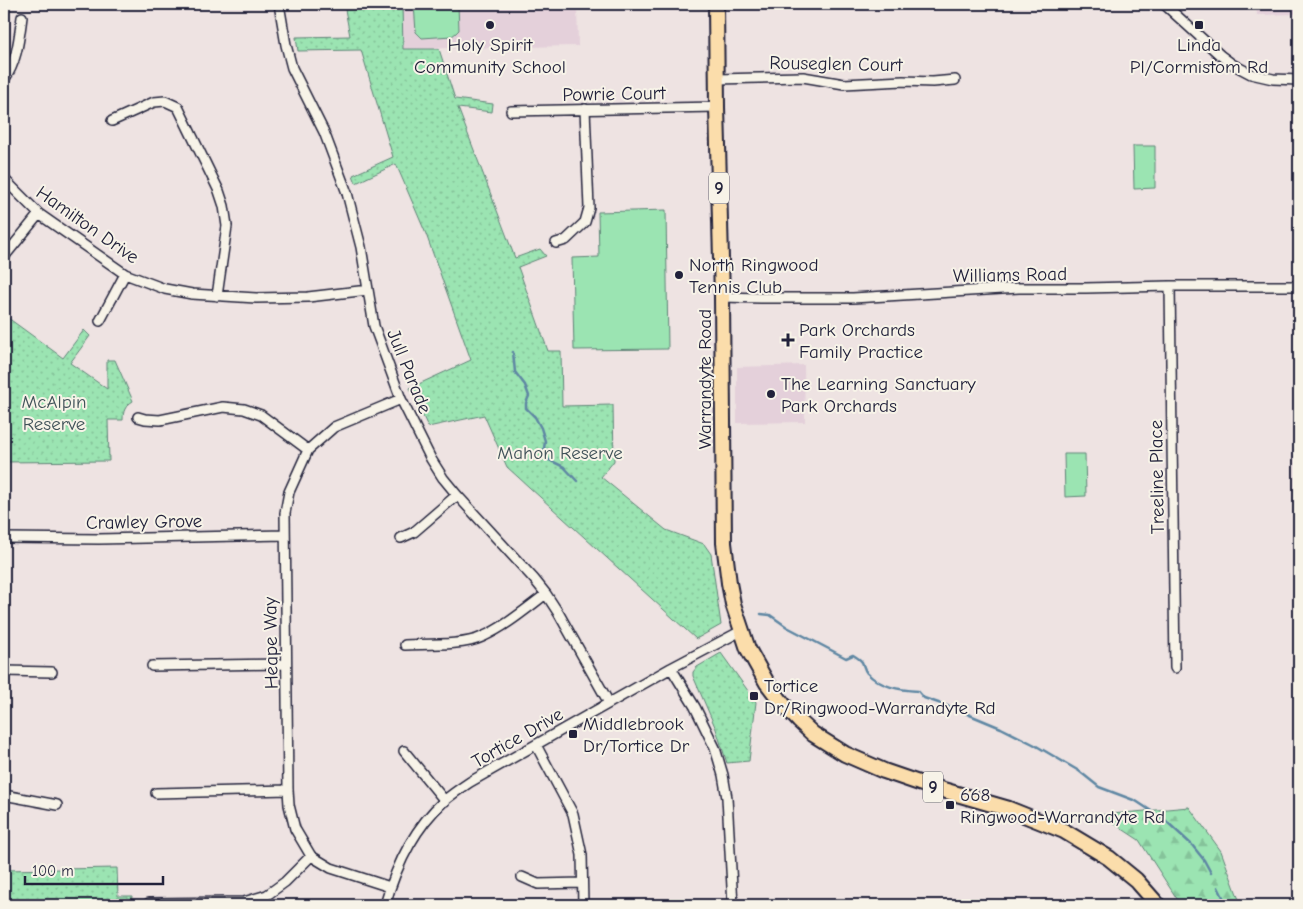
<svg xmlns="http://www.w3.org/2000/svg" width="1303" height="909" font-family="'Comic Neue',sans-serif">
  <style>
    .built { fill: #e4d0da }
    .forest { fill: url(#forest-firs); stroke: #5e8376 }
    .park { fill: url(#park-dots); stroke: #5e8376 }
    .garden { fill: #9be4b2; stroke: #5e8376 }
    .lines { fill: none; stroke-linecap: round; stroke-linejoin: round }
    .stream { stroke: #5e87a3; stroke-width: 2.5 }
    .minor-casing { stroke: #22223b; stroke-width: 12 }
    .primary-casing { stroke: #22223b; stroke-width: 18 }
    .minor { stroke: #f7f3e8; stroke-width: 9 }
    .primary { stroke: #fbddab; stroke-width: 14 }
    .poi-dot { fill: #22223b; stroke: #f7f3e8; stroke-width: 2 }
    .labels { text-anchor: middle; stroke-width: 4; stroke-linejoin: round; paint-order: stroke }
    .shield { fill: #f7f3e8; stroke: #62616f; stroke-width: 1 }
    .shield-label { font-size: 18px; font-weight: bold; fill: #22223b }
    .poi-label { font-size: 19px; fill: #22223b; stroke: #f7f3e8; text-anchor: start }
    .street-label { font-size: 19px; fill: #22223b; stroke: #f7f3e8 }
    .park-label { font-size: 19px; fill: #405259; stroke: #f7f3e8 }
  </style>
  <defs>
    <pattern id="forest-firs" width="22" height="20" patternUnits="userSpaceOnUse" patternTransform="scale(1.25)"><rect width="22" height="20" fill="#9be4b2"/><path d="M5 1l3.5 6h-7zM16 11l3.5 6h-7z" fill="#85c39a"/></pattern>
    <pattern id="park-dots" width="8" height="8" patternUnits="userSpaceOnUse" patternTransform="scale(1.25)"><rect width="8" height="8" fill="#9be4b2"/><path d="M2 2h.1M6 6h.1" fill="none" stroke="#85c39a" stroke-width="1.8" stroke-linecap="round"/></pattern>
  </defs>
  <rect width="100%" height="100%" fill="#eee3e2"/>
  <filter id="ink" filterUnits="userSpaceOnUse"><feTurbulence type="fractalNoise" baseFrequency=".02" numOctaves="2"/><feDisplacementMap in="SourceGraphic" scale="10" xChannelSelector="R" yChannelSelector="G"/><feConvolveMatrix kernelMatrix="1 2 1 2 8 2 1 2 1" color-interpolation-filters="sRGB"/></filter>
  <g filter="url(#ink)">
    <!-- built -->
    <path class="built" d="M 402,4 L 577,4 L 578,46 L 403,49 Z
      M 1256,4 L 1299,4 L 1299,14 L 1257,15 Z
      M 804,365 L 805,422 L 737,423 L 737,367 Z"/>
    <!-- forest -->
    <path class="forest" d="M 1189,807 L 1221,851 L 1241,905 L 1181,905 L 1139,840 L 1101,815 Z"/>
    <!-- park -->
    <path class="park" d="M 344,4 L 402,4 L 403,49 L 439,49 L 455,99 L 493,104 L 492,112 L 458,108 L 515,258 L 540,249 L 546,256 L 518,267 L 548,351 L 561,351 L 562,406 L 613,405 L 614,461 L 601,477 L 666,530 L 704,544 L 711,554 L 721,625 L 696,639 L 507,467 L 484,415 L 428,427 L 410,388 L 471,360 L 426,234 L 396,164 L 356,183 L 353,175 L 393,157 L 361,50 L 298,51 L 296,37 L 350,36 Z
      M 4,315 L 63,358 L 84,330 L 90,336 L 70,363 L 107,389 L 107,360 L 115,360 L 133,401 C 125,406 123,411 123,420 L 108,420 L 109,461 L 4,462 Z
      M 721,653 L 756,702 L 749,761 L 727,763 L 716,729 L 693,676 L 693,672 L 697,667 Z
      M 117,868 L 118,896 L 132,896 L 131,905 L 4,905 L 4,870 Z"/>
    <!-- garden -->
    <path class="garden" d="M 414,4 L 458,4 L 459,30 L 456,33 L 452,36 L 422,38 L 416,32 Z
      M 1133,146 L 1155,146 L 1155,188 L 1134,189 Z
      M 666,210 L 668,349 L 574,350 L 572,258 L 599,257 L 598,212 Z
      M 1064,454 L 1085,454 L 1086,496 L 1065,497 Z"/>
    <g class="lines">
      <!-- stream -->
      <path class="stream" d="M 513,352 L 515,372 L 525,385 L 529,396 L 526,403 L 526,408 L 535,417 L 541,428 L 545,441 L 543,457 L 564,467 L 577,481
        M 761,614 L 770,615 L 787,627 L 846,658 L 853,655 C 856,657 860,659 862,662 C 864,666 864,670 867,673 C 880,687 900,690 918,691 L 924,698 L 953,708 L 1001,728 L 1033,744 L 1079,771 L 1099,787 L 1136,801 L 1165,820 L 1192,845 L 1204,860 L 1211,873
        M 1218,887 L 1227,905"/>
      <defs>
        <path id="minor" d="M 279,4 L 286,45 L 292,68 L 324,132 L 347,193 L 361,247 L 374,326 L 401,399 L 431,459 L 443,478 L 457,495 L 534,579 L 546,594 L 559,614 L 609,703
          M 1164,4 L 1220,55 L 1232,64 L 1251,74 L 1273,79 L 1299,80
          M 717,79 L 803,77 L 844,84 L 903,81 L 933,82 L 955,80
          M 4,80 C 17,62 19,39 22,17
          M 511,111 L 717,107
          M 112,121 L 154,102 L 165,101 L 178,107 L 219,191 L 224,206 L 227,226 L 217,296
          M 4,179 L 39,214 L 125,274 L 165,289 L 192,294 L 256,298 L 308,297 L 368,290
          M 556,243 L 566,240 L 585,222 L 589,208 L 585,109
          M 4,257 L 39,214
          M 1170,286 L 1175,668
          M 722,297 L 761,298 L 853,298 L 1019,288 L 1086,288 L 1170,286 L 1299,286
          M 100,321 L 125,274
          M 138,417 L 145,419 L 160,420 L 223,407 L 244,409 L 261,415 L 308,450
          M 4,538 L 99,539 L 285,535
          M 401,538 L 414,532 L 457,495
          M 405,645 C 426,644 463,646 482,637 C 505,627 526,609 546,594
          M 152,666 L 286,664
          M 671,668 L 695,707 L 715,748 L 723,775 L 727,798 L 733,905
          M 4,671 L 52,672
          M 536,745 L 573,814 L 582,855 L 583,905
          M 404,751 L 445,801
          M 156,793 L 288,790
          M 4,795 L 57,805
          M 522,877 L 538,884 L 582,883
          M 390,887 L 331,868 L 311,856 L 295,829 L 289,805 L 288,790 L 285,513 L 289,492 L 308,450 L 334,427 L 401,399
          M 149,903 L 244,902 L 267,895 L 285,882 L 311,856
          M 385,905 C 396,866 414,828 444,801 C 452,794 461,788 470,782 L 671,668 L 741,631"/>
        <path id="primary" d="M 716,4 L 717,107 L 722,297 L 724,543 L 729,583 L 733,604 L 748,649 L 767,683 L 783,704 L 799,721 L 813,734 L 845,754 L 884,771 L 919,783 L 1009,809 L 1064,831 L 1109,858 L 1136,880 L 1158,905"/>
      </defs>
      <!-- minor casing -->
      <use href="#minor" class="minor-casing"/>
      <!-- primary casing -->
      <use href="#primary" class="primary-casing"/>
      <!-- minor -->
      <use href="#minor" class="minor"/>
      <!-- primary -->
      <use href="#primary" class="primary"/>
    </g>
  </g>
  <!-- markers -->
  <g class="poi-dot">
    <circle cx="490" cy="25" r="5"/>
    <rect x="1194" y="20" width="10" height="10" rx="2.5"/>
    <circle cx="679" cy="275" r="5"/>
    <path d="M785.5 332.5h5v5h5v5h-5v5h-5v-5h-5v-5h5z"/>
    <circle cx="771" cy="394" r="5"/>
    <rect x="749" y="691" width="10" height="10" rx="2.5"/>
    <rect x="568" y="729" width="10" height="10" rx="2.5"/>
    <rect x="945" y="800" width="10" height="10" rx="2.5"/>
  </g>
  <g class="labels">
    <!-- shield labels -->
    <g class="shield">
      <rect x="709" y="172.5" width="20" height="31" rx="4"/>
      <rect x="923" y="771.5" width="20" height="31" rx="4"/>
    </g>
    <g class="shield-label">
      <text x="719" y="194">9</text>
      <text x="933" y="793">9</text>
    </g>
    <!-- poi labels -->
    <g class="poi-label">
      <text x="490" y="51" text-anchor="middle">Holy Spirit<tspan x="490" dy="22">Community School</tspan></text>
      <text x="1199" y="51" text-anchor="middle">Linda<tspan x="1199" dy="22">Pl/Cormistom Rd</tspan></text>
      <text x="689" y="271">North Ringwood<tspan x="689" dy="22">Tennis Club</tspan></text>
      <text x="799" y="336">Park Orchards<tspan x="799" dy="22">Family Practice</tspan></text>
      <text x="781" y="390">The Learning Sanctuary<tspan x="781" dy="22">Park Orchards</tspan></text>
      <text x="764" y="692">Tortice<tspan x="764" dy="22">Dr/Ringwood-Warrandyte Rd</tspan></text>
      <text x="583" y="730">Middlebrook<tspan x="583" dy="22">Dr/Tortice Dr</tspan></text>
      <text x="960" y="801">668<tspan x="960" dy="22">Ringwood-Warrandyte Rd</tspan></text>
    </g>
    <!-- street labels -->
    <g class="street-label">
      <text transform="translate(836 63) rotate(1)" y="7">Rouseglen Court</text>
      <text transform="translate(614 93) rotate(-1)" y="7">Powrie Court</text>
      <text transform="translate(88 224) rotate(35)" y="7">Hamilton Drive</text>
      <text transform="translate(1010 274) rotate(-1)" y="7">Williams Road</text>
      <text transform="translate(410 371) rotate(68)" y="7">Jull Parade</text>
      <text transform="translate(704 379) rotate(-90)" y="7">Warrandyte Road</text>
      <text transform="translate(1156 477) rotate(-91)" y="7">Treeline Place</text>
      <text transform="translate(144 521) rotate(-1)" y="7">Crawley Grove</text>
      <text transform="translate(270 643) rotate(-91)" y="7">Heape Way</text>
      <text transform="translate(517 737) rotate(-30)" y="7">Tortice Drive</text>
    </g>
    <!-- park labels -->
    <g class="park-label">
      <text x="54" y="408">McAlpin<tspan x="54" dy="22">Reserve</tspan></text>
      <text x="560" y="459">Mahon Reserve</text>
    </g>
  </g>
  <!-- margin -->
  <rect width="1303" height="909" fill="none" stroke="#f7f3e8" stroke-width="20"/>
  <rect x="10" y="10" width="1283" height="889" fill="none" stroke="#22223b" stroke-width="2" filter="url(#ink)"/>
  <!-- scale -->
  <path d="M25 876v8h138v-8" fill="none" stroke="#22223b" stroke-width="2.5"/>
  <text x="32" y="876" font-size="15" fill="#22223b" stroke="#f7f3e8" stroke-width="4" paint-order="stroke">100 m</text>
</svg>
